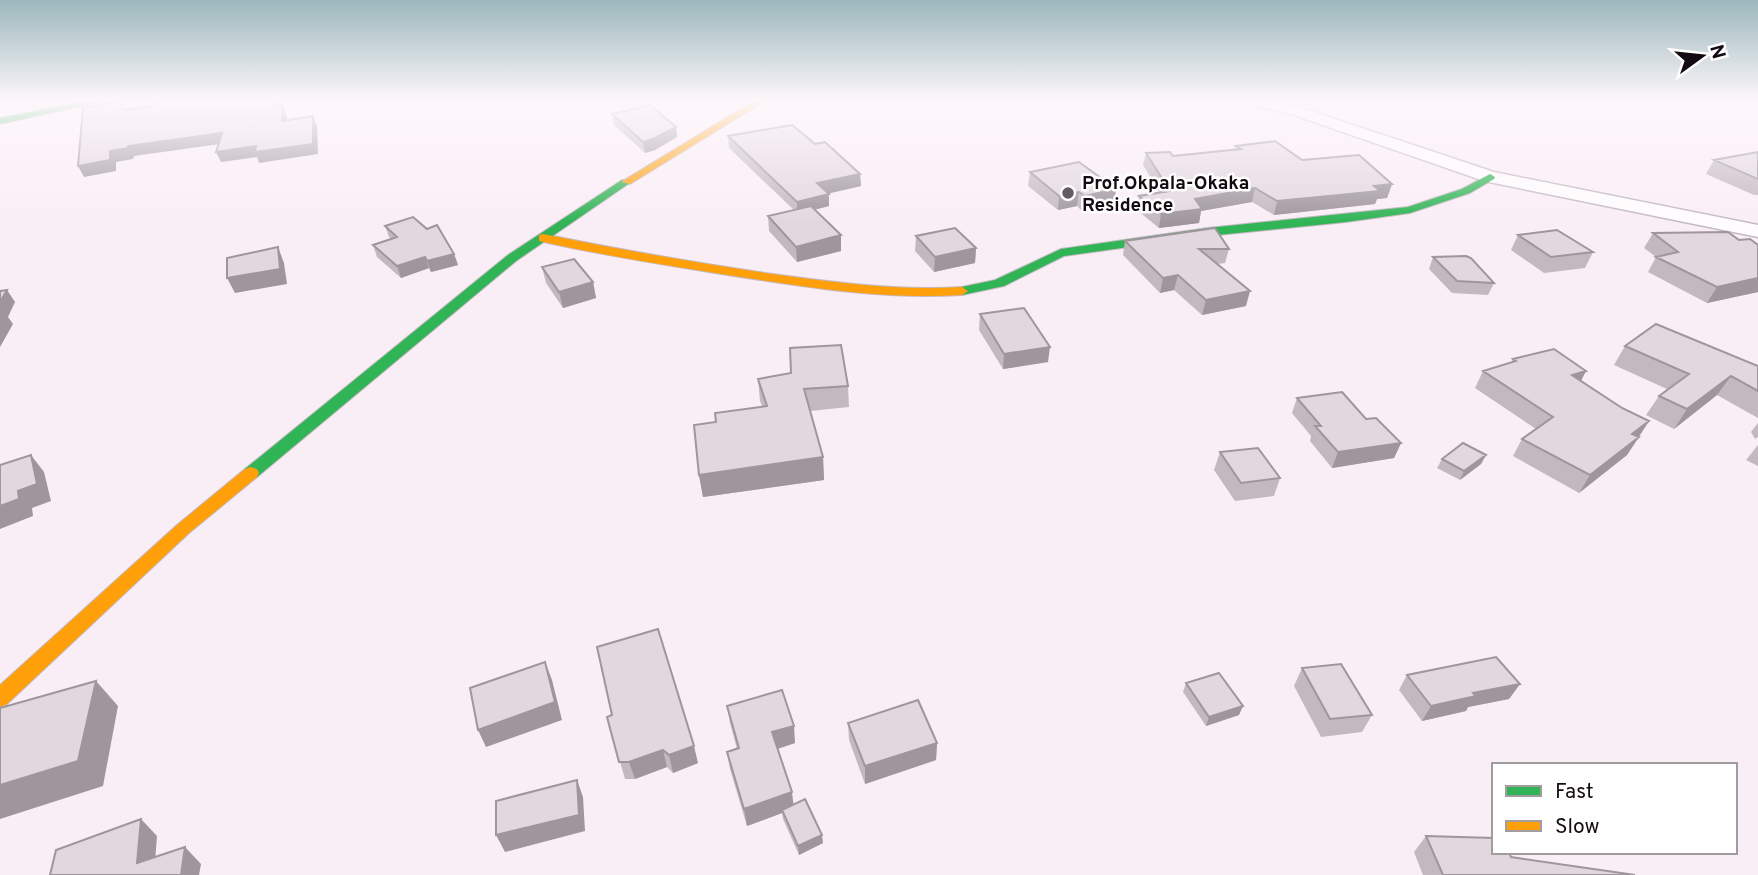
<svg xmlns="http://www.w3.org/2000/svg" width="1758" height="875" font-family="Overpass,sans-serif">
  <style>
    .lines { fill: none; stroke-linecap: round; stroke-linejoin: round }
    .street-casing { stroke: #c4bac1; stroke-width: 3 }
    .fast-casing { stroke: #c4bac1; stroke-width: 2 }
    .slow-casing { stroke: #c4bac1; stroke-width: 2 }
    .street { fill: #fefcfe; fill-rule: evenodd }
    .fast { fill: #30b455; fill-rule: evenodd }
    .slow { fill: #ff9f0a; fill-rule: evenodd }
    .wall { fill: #c2b9bf }
    .shaded-wall { fill: #9e969b }
    .building { fill: #e2d7de; stroke: #9e969b; stroke-width: 2 }
    .poi-dot { fill: #645a61; stroke: #fefefe; stroke-width: 2.5 }
    .labels { text-anchor: middle; stroke-width: 5; stroke-linejoin: round; paint-order: stroke }
    .far-poi-label { font-size: 19px; font-weight: bold; fill: #130b11; stroke: #fefefe; text-anchor: start }
  </style>
  <rect width="100%" height="100%" fill="#faeef6"/>
  <g class="lines">
    <defs>
      <path id="street" d="M 1246,101 L 1272,101 L 1305,109 L 1494,172 L 1758,225 L 1758,237 L 1484,181 L 1294,115 L 1249,104 Z"/>
      <path id="fast" d="M 88,101 L 105,101 L 0,124 L 0,118 Z
        M 1490,174 L 1495,177 L 1494,179 L 1470,193 L 1410,213 L 1346,222 L 1208,236 L 1064,256 L 1004,286 L 962,295 L 956,291 L 957,288 L 995,280 L 1061,249 L 1208,228 L 1408,207 L 1462,189 Z
        M 622,180 L 631,182 L 516,261 L 257,477 L 245,477 L 243,473 L 245,469 L 508,255 Z"/>
      <path id="slow" d="M 754,101 L 765,101 L 630,184 L 621,182 Z
        M 543,234 C 617,249 691,262 765,273 C 831,282 895,291 962,287 L 968,291 L 962,295 C 883,300 806,287 728,275 C 665,265 601,255 539,241 L 539,235 Z
        M 251,467 L 257,469 L 259,473 L 257,477 L 189,533 L 7,704 L 0,707 L 0,685 L 177,525 L 245,469 Z"/>
    </defs>
    <!-- street casing -->
    <use href="#street" class="street-casing"/>
    <!-- fast casing -->
    <use href="#fast" class="fast-casing"/>
    <!-- slow casing -->
    <use href="#slow" class="slow-casing"/>
    <!-- street -->
    <use href="#street" class="street"/>
    <!-- fast -->
    <use href="#fast" class="fast"/>
    <!-- slow -->
    <use href="#slow" class="slow"/>
  </g>
  <!-- wall -->
  <path class="wall" d="M 612,114 L 676,127 L 677,137 L 655,150 L 645,153 L 614,125 Z
    M 728,136 L 815,144 L 860,174 L 861,186 L 828,193 L 829,206 L 814,210 L 841,235 L 841,251 L 797,262 L 769,231 L 768,216 L 794,210 L 729,148 Z
    M 1236,146 L 1302,160 L 1392,184 L 1387,198 L 1377,199 L 1375,204 L 1274,215 L 1252,202 L 1201,211 L 1199,223 L 1159,228 L 1137,210 L 1139,196 L 1160,193 L 1143,165 L 1146,153 L 1173,156 L 1235,150 Z
    M 1758,152 L 1758,195 L 1754,195 L 1706,174 L 1714,160 Z
    M 1030,172 L 1116,189 L 1114,204 L 1082,211 L 1077,206 L 1058,210 L 1028,186 Z
    M 385,226 L 454,254 L 458,265 L 431,272 L 429,268 L 401,278 L 377,257 L 373,245 L 391,239 L 389,237 Z
    M 1653,233 L 1739,240 L 1758,245 L 1758,292 L 1707,303 L 1648,272 L 1656,257 L 1644,248 Z
    M 1518,235 L 1593,252 L 1585,268 L 1544,273 L 1511,250 Z
    M 916,236 L 976,248 L 975,263 L 934,272 L 915,251 Z
    M 1125,241 L 1229,249 L 1225,263 L 1217,264 L 1246,306 L 1202,315 L 1174,290 L 1160,293 L 1123,255 Z
    M 1433,257 L 1494,283 L 1488,295 L 1452,293 L 1429,269 Z
    M 542,267 L 593,282 L 596,298 L 563,308 L 546,283 Z
    M 980,314 L 1048,362 L 1003,369 L 979,330 Z
    M 1625,346 L 1758,366 L 1758,418 L 1717,395 L 1674,429 L 1646,415 L 1659,396 L 1667,389 L 1614,365 Z
    M 1513,359 L 1586,371 L 1581,381 L 1622,408 L 1649,421 L 1627,455 L 1579,493 L 1513,456 L 1522,439 L 1536,429 L 1475,388 L 1483,371 L 1511,362 Z
    M 758,379 L 848,386 L 849,407 L 810,411 L 823,457 L 824,480 L 703,497 L 699,475 L 716,422 L 762,406 L 760,401 Z
    M 1297,398 L 1366,419 L 1401,443 L 1394,458 L 1332,468 L 1310,441 L 1311,436 L 1292,413 Z
    M 1758,423 L 1758,437 L 1755,439 L 1751,432 Z
    M 1758,445 L 1758,466 L 1746,460 Z
    M 1220,452 L 1280,478 L 1274,496 L 1235,501 L 1214,470 Z
    M 1486,455 L 1481,464 L 1460,480 L 1437,468 L 1442,459 Z
    M 1302,668 L 1372,715 L 1362,732 L 1321,737 L 1294,686 Z
    M 1407,675 L 1520,684 L 1509,699 L 1468,707 L 1466,711 L 1422,721 L 1399,690 Z
    M 1186,683 L 1239,715 L 1206,726 L 1183,692 Z
    M 727,706 L 795,743 L 777,749 L 793,804 L 823,843 L 799,855 L 783,819 L 782,813 L 747,826 L 730,769 L 727,752 L 737,749 L 730,723 Z
    M 607,717 L 698,763 L 673,773 L 667,767 L 635,779 L 625,779 Z
    M 848,723 L 937,743 L 936,760 L 865,784 L 849,740 Z
    M 1426,836 L 1511,857 L 1635,875 L 1423,875 L 1414,852 Z"/>
  <!-- shaded-wall -->
  <path class="shaded-wall" d="M 279,101 L 280,101 L 281,104 L 283,112 L 283,107 L 287,117 L 286,131 L 282,121 Z
    M 313,116 L 317,126 L 318,154 L 259,163 L 257,157 L 221,162 L 216,152 Z
    M 676,127 L 677,137 L 655,150 L 645,153 L 643,142 Z
    M 222,133 L 227,143 L 134,156 L 133,159 L 116,162 L 116,171 L 84,177 L 78,166 L 110,151 L 128,146 Z
    M 860,174 L 861,186 L 818,196 L 817,183 Z
    M 1392,184 L 1387,198 L 1377,199 L 1375,204 L 1274,215 L 1277,201 Z
    M 1255,188 L 1252,202 L 1201,211 L 1199,223 L 1159,228 L 1161,214 L 1195,199 Z
    M 1116,189 L 1114,204 L 1082,211 L 1085,196 Z
    M 1079,192 L 1077,206 L 1058,210 L 1059,196 Z
    M 829,194 L 829,206 L 797,214 L 797,202 Z
    M 841,235 L 841,251 L 797,262 L 796,247 Z
    M 278,247 L 284,263 L 287,284 L 235,293 L 227,278 Z
    M 976,248 L 975,263 L 934,272 L 935,257 Z
    M 454,254 L 458,265 L 431,272 L 427,261 Z
    M 425,257 L 429,268 L 401,278 L 397,266 Z
    M 1178,275 L 1174,290 L 1160,293 L 1163,278 Z
    M 1758,278 L 1758,292 L 1707,303 L 1717,287 Z
    M 593,282 L 596,298 L 563,308 L 559,292 Z
    M 7,290 L 15,302 L 8,317 L 13,324 L 0,347 L 0,302 Z
    M 1250,291 L 1246,306 L 1202,315 L 1206,300 Z
    M 1050,347 L 1048,362 L 1003,369 L 1004,354 Z
    M 1586,371 L 1577,388 L 1572,375 Z
    M 1731,376 L 1717,395 L 1674,429 L 1687,409 Z
    M 1649,421 L 1638,438 L 1632,434 Z
    M 1639,437 L 1627,455 L 1579,493 L 1590,475 Z
    M 1401,443 L 1394,458 L 1332,468 L 1338,452 Z
    M 31,455 L 44,472 L 51,501 L 32,508 L 33,516 L 0,529 L 0,506 L 18,491 Z
    M 1486,455 L 1481,464 L 1460,480 L 1464,471 Z
    M 823,457 L 824,480 L 703,497 L 699,475 Z
    M 545,662 L 552,680 L 562,720 L 486,747 L 478,730 Z
    M 96,681 L 118,706 L 103,786 L 0,819 L 0,785 Z
    M 1520,684 L 1509,699 L 1468,707 L 1466,711 L 1422,721 L 1431,706 L 1473,693 Z
    M 1243,706 L 1239,715 L 1206,726 L 1209,717 Z
    M 794,726 L 795,743 L 774,750 L 772,732 Z
    M 937,743 L 936,760 L 865,784 L 865,766 Z
    M 694,746 L 698,763 L 673,773 L 669,755 Z
    M 663,750 L 667,767 L 635,779 L 629,762 Z
    M 577,780 L 583,797 L 585,831 L 505,852 L 496,835 Z
    M 792,792 L 794,809 L 782,810 L 782,813 L 747,826 L 744,809 Z
    M 141,819 L 157,836 L 154,875 L 137,863 Z
    M 822,835 L 823,843 L 799,855 L 798,846 Z
    M 185,847 L 201,864 L 199,875 L 181,875 Z"/>
  <!-- building -->
  <path class="building" d="M 119,101 L 124,110 L 152,106 L 154,101 L 279,101 L 280,108 L 283,107 L 282,121 L 313,116 L 313,144 L 255,152 L 256,146 L 216,152 L 222,133 L 128,146 L 128,148 L 110,151 L 110,160 L 78,166 L 83,108 Z
    M 650,105 L 676,127 L 653,139 L 643,142 L 612,114 Z
    M 792,125 L 815,144 L 825,142 L 860,174 L 817,183 L 829,194 L 797,202 L 728,136 Z
    M 1275,141 L 1302,160 L 1359,155 L 1392,184 L 1374,186 L 1380,191 L 1277,201 L 1255,188 L 1195,199 L 1202,209 L 1161,214 L 1139,196 L 1170,191 L 1146,153 L 1170,152 L 1173,156 L 1241,149 L 1236,146 Z
    M 1758,152 L 1758,179 L 1714,160 Z
    M 1079,162 L 1116,189 L 1085,196 L 1079,192 L 1059,196 L 1030,172 Z
    M 811,206 L 841,235 L 796,247 L 768,216 Z
    M 413,217 L 427,229 L 437,225 L 454,254 L 427,261 L 425,257 L 397,266 L 373,245 L 397,237 L 385,226 Z
    M 955,228 L 976,248 L 935,257 L 916,236 Z
    M 1215,228 L 1229,249 L 1199,249 L 1250,291 L 1206,300 L 1178,275 L 1163,278 L 1125,241 Z
    M 1557,230 L 1593,252 L 1551,257 L 1518,235 Z
    M 1728,232 L 1739,240 L 1750,239 L 1758,245 L 1758,278 L 1717,287 L 1656,257 L 1678,252 L 1653,233 Z
    M 278,247 L 280,269 L 227,278 L 227,258 Z
    M 1466,256 L 1471,258 L 1494,283 L 1457,281 L 1433,257 Z
    M 574,259 L 593,282 L 559,292 L 542,267 Z
    M 7,290 L 0,302 L 0,291 Z
    M 1024,308 L 1050,347 L 1004,354 L 980,314 Z
    M 1656,324 L 1758,366 L 1758,391 L 1731,376 L 1687,409 L 1659,396 L 1689,374 L 1625,346 Z
    M 841,345 L 848,386 L 804,389 L 823,457 L 699,475 L 694,425 L 716,422 L 715,413 L 767,406 L 758,379 L 791,373 L 790,348 Z
    M 1554,349 L 1586,371 L 1572,375 L 1622,408 L 1649,421 L 1632,434 L 1639,437 L 1590,475 L 1522,439 L 1553,417 L 1483,371 L 1516,361 L 1513,359 Z
    M 1342,392 L 1366,419 L 1376,418 L 1401,443 L 1338,452 L 1315,426 L 1321,426 L 1297,398 Z
    M 1463,443 L 1486,455 L 1464,471 L 1442,459 Z
    M 1258,448 L 1280,478 L 1241,483 L 1220,452 Z
    M 31,455 L 37,484 L 18,491 L 19,499 L 0,506 L 0,465 Z
    M 658,629 L 694,746 L 669,755 L 663,750 L 629,762 L 619,762 L 607,717 L 612,715 L 597,647 Z
    M 1496,657 L 1520,684 L 1473,693 L 1476,696 L 1431,706 L 1407,675 Z
    M 545,662 L 555,702 L 478,730 L 470,688 Z
    M 1341,664 L 1372,715 L 1330,719 L 1302,668 Z
    M 1219,673 L 1243,706 L 1209,717 L 1186,683 Z
    M 96,681 L 78,761 L 0,785 L 0,708 Z
    M 782,690 L 794,726 L 772,732 L 792,792 L 744,809 L 727,752 L 739,748 L 727,706 Z
    M 918,700 L 937,743 L 865,766 L 848,723 Z
    M 577,780 L 579,815 L 496,835 L 496,801 Z
    M 805,799 L 822,835 L 798,846 L 782,810 Z
    M 141,819 L 137,863 L 185,847 L 181,875 L 50,875 L 56,850 Z
    M 1426,836 L 1494,838 L 1494,852 L 1509,852 L 1511,857 L 1635,875 L 1443,875 Z"/>
  <!-- sky -->
  <linearGradient id="sky" x2="0" y2="1"><stop stop-color="#9cb7bc"/><stop offset="0.45" stop-color="#fdf7fb"/><stop offset="1" stop-color="#fdf7fb" stop-opacity="0"/></linearGradient>
  <rect width="1758" height="223" fill="url(#sky)"/>
  <!-- markers -->
  <circle class="poi-dot" cx="1068" cy="193" r="7"/>
  <g class="labels">
    <!-- far-poi labels -->
    <g class="far-poi-label">
      <text x="1082" y="189">Prof.Okpala-Okaka<tspan x="1082" dy="22">Residence</tspan></text>
    </g>
  </g>
  <!-- legend -->
  <rect x="1492" y="763" width="245" height="91" fill="#fefefe" stroke="#a09d9f" stroke-width="2"/>
  <rect x="1506" y="786" width="35" height="10" fill="#30b455" stroke="#a09d9f" stroke-width="2"/>
  <text x="1555" y="798" font-size="21" fill="#130b11">Fast</text>
  <rect x="1506" y="821" width="35" height="10" fill="#ff9f0a" stroke="#a09d9f" stroke-width="2"/>
  <text x="1555" y="833" font-size="21" fill="#130b11">Slow</text>
  <!-- north arrow -->
  <g transform="translate(1702 56) rotate(75)" stroke="#fefefe" stroke-width="5" paint-order="stroke">
  <path d="M0-5L12 26L0 18L-12 26Z" fill="#130b11"/>
  <text y="-10" font-size="19" font-weight="bold" text-anchor="middle" fill="#130b11">N</text>
  </g>
</svg>
